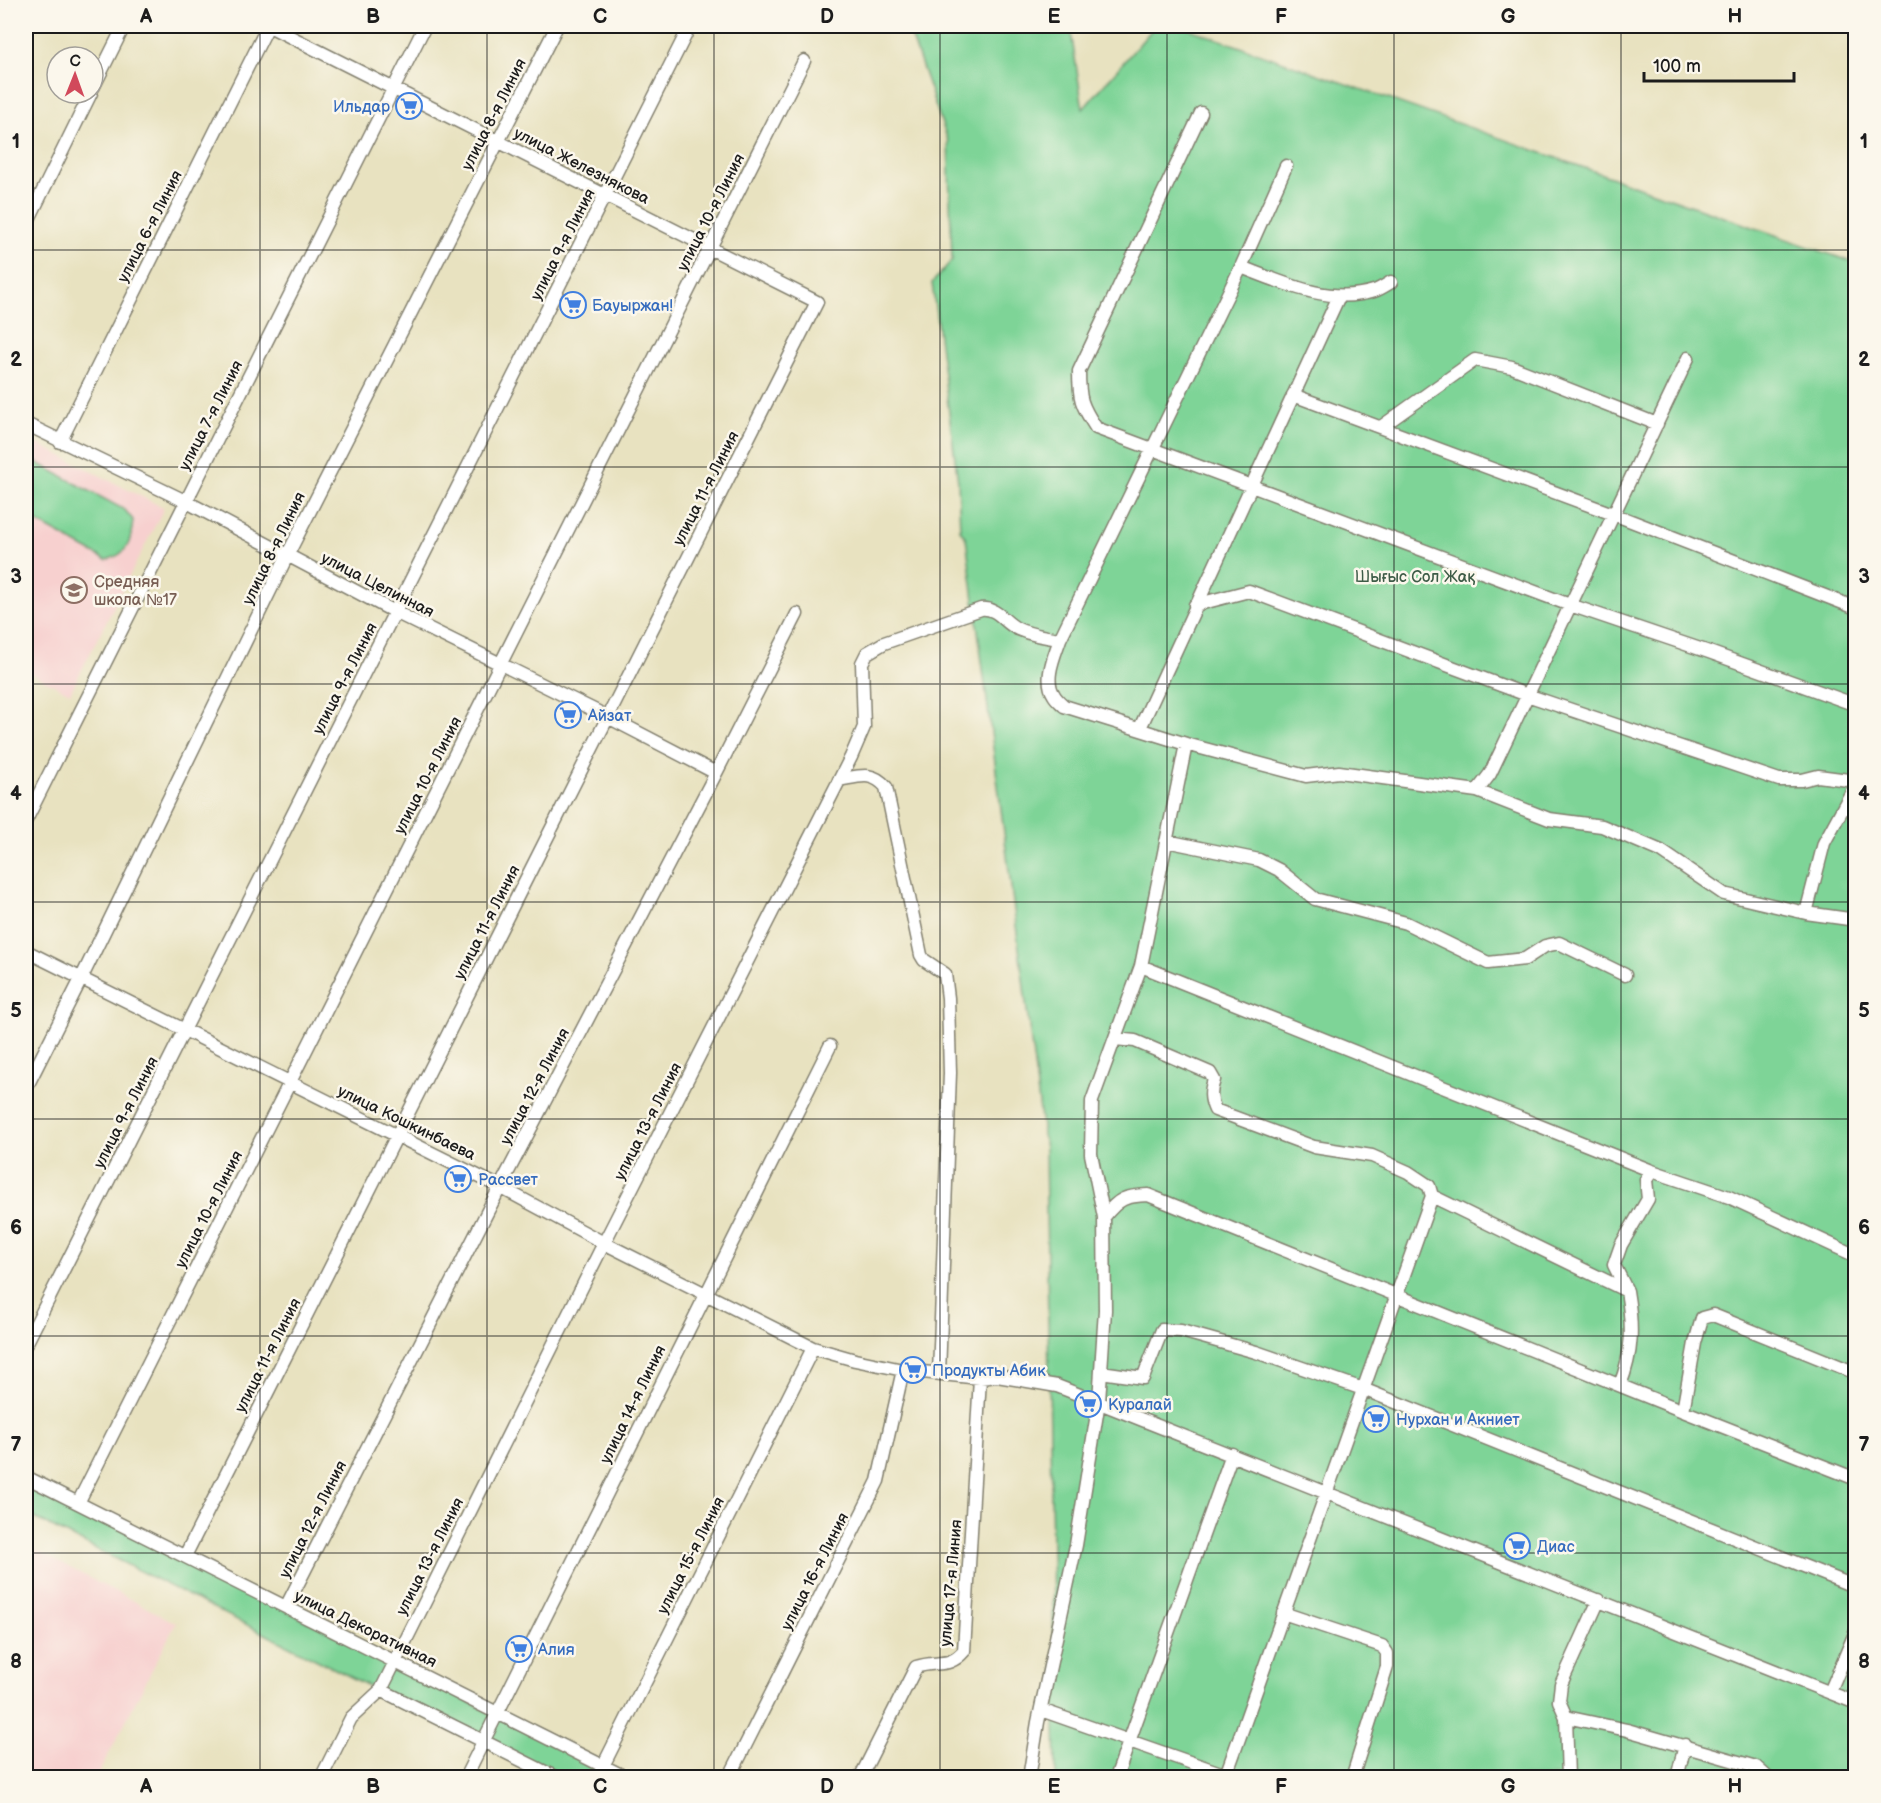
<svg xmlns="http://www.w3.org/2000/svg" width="1881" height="1803" font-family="'Balsamiq Sans',sans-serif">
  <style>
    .built { fill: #f7d0cf }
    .green { fill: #7ed497; stroke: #4d785a; stroke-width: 1.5 }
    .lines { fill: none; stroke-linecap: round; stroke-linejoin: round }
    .street-casing { stroke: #827f6e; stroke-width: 15 }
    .street { stroke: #fff; stroke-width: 12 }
    .grid { fill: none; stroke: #1c1c1c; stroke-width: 1.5; stroke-opacity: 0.55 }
    .labels { text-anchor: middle; stroke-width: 5; stroke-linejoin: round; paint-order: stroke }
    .shop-label { font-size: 16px; fill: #366cbe; stroke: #fbf7ec; text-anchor: start }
    .street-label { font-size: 16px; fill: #1c1c1c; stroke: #fbf7ec }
    .park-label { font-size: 16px; fill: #3e5c47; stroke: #fbf7ec }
    .education-label { font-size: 16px; fill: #785e54; stroke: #fbf7ec; text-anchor: start }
    .neatline { fill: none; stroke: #1c1c1c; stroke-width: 2 }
    .grid-label { font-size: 20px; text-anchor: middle; font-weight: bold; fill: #1c1c1c }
  </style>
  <rect width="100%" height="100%" fill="#fbf7ec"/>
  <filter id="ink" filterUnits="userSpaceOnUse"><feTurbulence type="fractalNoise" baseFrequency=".0167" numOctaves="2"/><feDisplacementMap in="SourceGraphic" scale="12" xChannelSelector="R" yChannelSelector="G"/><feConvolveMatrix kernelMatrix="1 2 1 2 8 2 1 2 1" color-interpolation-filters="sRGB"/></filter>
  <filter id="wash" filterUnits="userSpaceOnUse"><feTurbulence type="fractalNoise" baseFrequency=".008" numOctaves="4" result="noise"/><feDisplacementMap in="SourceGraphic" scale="24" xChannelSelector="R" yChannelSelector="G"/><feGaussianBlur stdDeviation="1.35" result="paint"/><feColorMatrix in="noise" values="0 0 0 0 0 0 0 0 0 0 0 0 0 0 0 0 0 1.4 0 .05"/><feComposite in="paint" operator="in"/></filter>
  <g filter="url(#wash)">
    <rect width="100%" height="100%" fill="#e8e2c0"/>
    <!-- built -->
    <path class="built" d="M 26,438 L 164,508 L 70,693 L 26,671 Z
      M 26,1545 L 176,1623 L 97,1777 L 26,1777 Z"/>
    <!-- green -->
    <path class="green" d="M 895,26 L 1070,26 L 1083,109 L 1155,26 L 1181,26 L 1855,263 L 1855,1777 L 1056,1777 L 1045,1150 L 966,538 L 960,530 L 958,482 L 932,283 L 952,260 L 948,141 L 911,35 Z
      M 32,460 L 125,510 L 133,520 C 131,542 129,554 106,560 L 26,516 L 26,463 Z
      M 26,1481 L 620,1777 L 550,1777 L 26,1514 Z"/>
  </g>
  <g filter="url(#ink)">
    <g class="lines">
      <defs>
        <path id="street" d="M 93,88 L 124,26
          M 1201,113 L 1079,371 C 1079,399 1081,405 1096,428 L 1570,605 L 1709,652 L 1856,705
          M 1286,166 L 1241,267 L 1060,639 C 1055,655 1043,679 1054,695 C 1056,699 1061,703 1064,706 L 1186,744 L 1306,776 L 1339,772 L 1477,791 L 1549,819 L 1602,826 L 1661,851 L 1724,894 L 1806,913 L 1856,920
          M 26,225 L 91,93
          M 1241,267 C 1283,283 1329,305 1374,291 C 1380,289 1386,285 1391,282
          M 1293,395 L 1613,514 L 1856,608
          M 26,424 L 185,501 L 395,612 L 608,717 L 716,773
          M 1381,427 L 1475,360 L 1512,367 L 1657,424
          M 60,442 L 268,26
          M 1195,605 L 1249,591 L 1527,695 L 1779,780 L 1802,780 L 1818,776 L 1856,781
          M 1140,728 L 1339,296
          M 839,780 C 858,777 872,770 886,787 L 921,955 L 924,960 L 945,974 L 948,998 L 950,1073 L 939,1374
          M 1477,791 L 1490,774 L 1688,358
          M 26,820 L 425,26
          M 1166,841 L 1259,860 L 1279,870 L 1315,899 L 1406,923 L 1488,963 L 1525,959 L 1545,946 L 1559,943 L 1625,975
          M 1806,913 L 1824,843 L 1856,784
          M 26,951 L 500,1187 L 604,1243 L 813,1348 L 855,1360 L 903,1370 L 980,1378 L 997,1376 L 1057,1386 L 1856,1703
          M 1141,966 L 1652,1171 L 1729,1197 L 1856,1256
          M 1115,1039 L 1135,1041 L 1210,1073 L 1214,1080 C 1210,1091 1210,1099 1215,1110 L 1314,1147 L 1372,1156 L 1408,1172 L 1429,1186 L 1432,1196 L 1627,1291 C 1633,1326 1633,1352 1620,1385
          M 26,1088 L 81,979 L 287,556 L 557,26
          M 1104,1217 C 1119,1198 1125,1196 1148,1195 L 1683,1411 L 1856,1479
          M 1627,1291 L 1614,1265 L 1621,1245 L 1648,1199 L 1646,1180 L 1652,1171
          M 26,1344 L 690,26
          M 1101,1372 L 1143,1378 L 1162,1330 L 1181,1331 L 1256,1352 L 1363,1389 L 1856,1587
          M 1683,1411 L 1695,1343 L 1702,1318 L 1713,1315 L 1856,1373
          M 26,1477 L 627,1778
          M 78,1503 L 804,61
          M 185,1556 L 817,302 L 269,26
          M 286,1607 L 500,1187 L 716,773 L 797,614
          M 1283,1613 L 1382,1646 L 1387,1653 L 1387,1667 L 1352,1778
          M 381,1690 L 557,1778
          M 1830,1692 L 1856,1631
          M 1041,1710 L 1232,1777
          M 1566,1717 L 1627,1730 L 1756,1767 L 1768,1778
          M 321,1778 L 351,1718 L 381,1690 L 604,1243 L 851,757 L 864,727 L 862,663 L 867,653 L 884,643 L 981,609 C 998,607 1004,623 1018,629 C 1031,635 1045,637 1060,639
          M 465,1778 L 830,1046
          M 597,1778 L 813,1348
          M 729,1778 L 878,1481 L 903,1370
          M 860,1778 L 916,1667 C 936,1660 949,1669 964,1651 L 980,1378
          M 1029,1778 L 1038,1722 L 1076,1545 L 1099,1401 L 1105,1310 L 1104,1217 L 1091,1154 L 1092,1101 L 1141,966 L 1186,744
          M 1116,1778 L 1232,1454
          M 1225,1778 L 1432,1196
          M 1568,1778 L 1566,1717 L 1559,1701 L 1561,1684 L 1599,1600
          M 1677,1778 L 1685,1745"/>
      </defs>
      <!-- street casing -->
      <use href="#street" class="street-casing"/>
      <!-- street -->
      <use href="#street" class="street"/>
    </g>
  </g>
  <!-- grid -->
  <path class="grid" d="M 260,26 L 260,1778M 487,26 L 487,1778M 714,26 L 714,1778M 940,26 L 940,1778M 1167,26 L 1167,1778M 1394,26 L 1394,1778M 1621,26 L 1621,1778M 26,250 L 1856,250M 26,467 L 1856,467M 26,684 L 1856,684M 26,902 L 1856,902M 26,1119 L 1856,1119M 26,1336 L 1856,1336M 26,1553 L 1856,1553"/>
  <!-- icons -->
  <defs>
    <symbol id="supermarket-ring" viewBox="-11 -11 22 22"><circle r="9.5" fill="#fbf7ec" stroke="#3f7fe0" stroke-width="1.5"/><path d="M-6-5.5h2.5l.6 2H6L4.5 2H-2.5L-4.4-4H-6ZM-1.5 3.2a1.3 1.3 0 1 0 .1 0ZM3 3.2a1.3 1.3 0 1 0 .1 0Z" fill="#3f7fe0"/></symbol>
    <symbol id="school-ring" viewBox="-11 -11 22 22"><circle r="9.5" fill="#fbf7ec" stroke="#8d6e63" stroke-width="1.5"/><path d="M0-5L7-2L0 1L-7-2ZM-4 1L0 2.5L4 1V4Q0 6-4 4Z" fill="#8d6e63"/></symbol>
  </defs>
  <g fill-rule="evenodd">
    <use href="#supermarket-ring" x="394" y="91" width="30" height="30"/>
    <use href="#supermarket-ring" x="558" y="290" width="30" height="30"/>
    <use href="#school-ring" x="59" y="575" width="30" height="30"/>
    <use href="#supermarket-ring" x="553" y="700" width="30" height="30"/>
    <use href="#supermarket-ring" x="443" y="1164" width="30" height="30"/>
    <use href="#supermarket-ring" x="898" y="1355" width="30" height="30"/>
    <use href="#supermarket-ring" x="1073" y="1389" width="30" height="30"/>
    <use href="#supermarket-ring" x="1361" y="1404" width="30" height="30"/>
    <use href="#supermarket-ring" x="1502" y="1531" width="30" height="30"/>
    <use href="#supermarket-ring" x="504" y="1634" width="30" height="30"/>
  </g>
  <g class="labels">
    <!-- shop labels -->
    <g class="shop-label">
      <text x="390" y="112" text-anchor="end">Ильдар</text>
      <text x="592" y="311">Бауыржан!</text>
      <text x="588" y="721">Айзат</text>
      <text x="478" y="1185">Рассвет</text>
      <text x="932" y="1376">Продукты Абик</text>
      <text x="1108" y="1410">Куралай</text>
      <text x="1396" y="1425">Нурхан и Акниет</text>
      <text x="1537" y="1552">Диас</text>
      <text x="538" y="1655">Алия</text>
    </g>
    <!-- street labels -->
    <g class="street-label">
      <text transform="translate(493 114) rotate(-63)" y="6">улица 8-я Линия</text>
      <text transform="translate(582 165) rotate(27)" y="6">улица Железнякова</text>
      <text transform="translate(710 212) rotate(-63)" y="6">улица 10-я Линия</text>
      <text transform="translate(149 226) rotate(-63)" y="6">улица 6-я Линия</text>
      <text transform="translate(562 244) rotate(-63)" y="6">улица 9-я Линия</text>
      <text transform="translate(210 415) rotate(-63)" y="6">улица 7-я Линия</text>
      <text transform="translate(705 488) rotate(-63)" y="6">улица 11-я Линия</text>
      <text transform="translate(273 548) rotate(-64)" y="6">улица 8-я Линия</text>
      <text transform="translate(378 584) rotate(27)" y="6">улица Целинная</text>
      <text transform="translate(344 678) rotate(-63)" y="6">улица 9-я Линия</text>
      <text transform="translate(427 775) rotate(-63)" y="6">улица 10-я Линия</text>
      <text transform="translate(486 922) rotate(-63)" y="6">улица 11-я Линия</text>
      <text transform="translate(534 1086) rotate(-62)" y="6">улица 12-я Линия</text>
      <text transform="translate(125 1112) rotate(-63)" y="6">улица 9-я Линия</text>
      <text transform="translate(647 1121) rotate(-63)" y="6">улица 13-я Линия</text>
      <text transform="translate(407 1122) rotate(26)" y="6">улица Кошкинбаева</text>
      <text transform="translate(208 1209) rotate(-63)" y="6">улица 10-я Линия</text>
      <text transform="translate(267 1355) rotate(-63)" y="6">улица 11-я Линия</text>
      <text transform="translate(632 1404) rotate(-64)" y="6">улица 14-я Линия</text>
      <text transform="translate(312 1519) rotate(-63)" y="6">улица 12-я Линия</text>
      <text transform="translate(690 1555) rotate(-63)" y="6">улица 15-я Линия</text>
      <text transform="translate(429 1556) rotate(-63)" y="6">улица 13-я Линия</text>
      <text transform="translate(814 1571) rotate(-63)" y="6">улица 16-я Линия</text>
      <text transform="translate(950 1583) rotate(-85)" y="6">улица 17-я Линия</text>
      <text transform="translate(366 1628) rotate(26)" y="6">улица Декоративная</text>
    </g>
    <!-- park labels -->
    <g class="park-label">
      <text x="1415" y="582">Шығыс Сол Жақ</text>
    </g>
    <!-- education labels -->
    <g class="education-label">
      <text x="94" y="587">Средняя<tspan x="94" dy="18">школа №17</tspan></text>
    </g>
  </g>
  <!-- margin -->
  <rect width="1881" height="1803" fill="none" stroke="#fbf7ec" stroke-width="66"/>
  <!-- north arrow -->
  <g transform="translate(75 75) rotate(1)"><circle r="28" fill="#fbf7ec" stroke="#a29f99" stroke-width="1.5"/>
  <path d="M0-4.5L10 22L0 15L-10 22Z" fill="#d1495b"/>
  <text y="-9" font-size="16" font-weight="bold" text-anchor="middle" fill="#1c1c1c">С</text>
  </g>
  <!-- scale -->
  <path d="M1644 72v9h150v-9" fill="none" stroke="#1c1c1c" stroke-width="3"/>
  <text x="1653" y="72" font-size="18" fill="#1c1c1c" stroke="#fbf7ec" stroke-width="4.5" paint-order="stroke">100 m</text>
  <rect x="33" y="33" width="1815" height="1737" class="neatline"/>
  <g class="grid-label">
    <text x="146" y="23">A</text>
    <text x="373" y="23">B</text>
    <text x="600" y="23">C</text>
    <text x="827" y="23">D</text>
    <text x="1054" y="23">E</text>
    <text x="1281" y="23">F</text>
    <text x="1508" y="23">G</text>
    <text x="1735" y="23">H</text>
    <text x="16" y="148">1</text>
    <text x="1864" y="148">1</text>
    <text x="16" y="366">2</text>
    <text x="1864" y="366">2</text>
    <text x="16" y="583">3</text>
    <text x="1864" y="583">3</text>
    <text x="16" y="800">4</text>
    <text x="1864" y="800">4</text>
    <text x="16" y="1017">5</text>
    <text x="1864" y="1017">5</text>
    <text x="16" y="1234">6</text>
    <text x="1864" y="1234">6</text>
    <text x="16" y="1451">7</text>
    <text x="1864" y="1451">7</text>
    <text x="16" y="1668">8</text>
    <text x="1864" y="1668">8</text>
    <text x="146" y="1793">A</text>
    <text x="373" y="1793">B</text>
    <text x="600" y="1793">C</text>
    <text x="827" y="1793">D</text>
    <text x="1054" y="1793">E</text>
    <text x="1281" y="1793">F</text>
    <text x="1508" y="1793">G</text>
    <text x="1735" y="1793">H</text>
  </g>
</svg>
